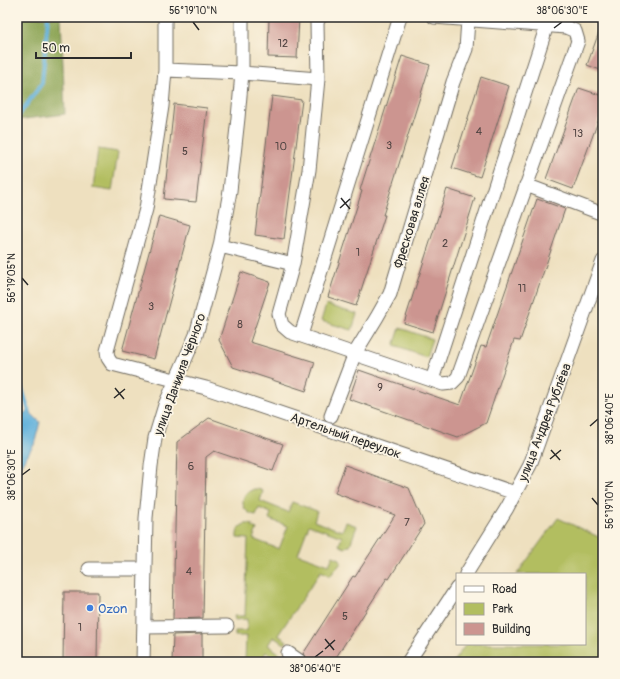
<svg xmlns="http://www.w3.org/2000/svg" width="620" height="679" font-family="Pangolin,sans-serif">
  <style>
    .green { fill: #b2be60; stroke: #6e7446 }
    .forest { fill: #8da556; stroke: #5c6840 }
    .water { fill: #61b1db; stroke: #466e83 }
    .lines { fill: none; stroke-linecap: round; stroke-linejoin: round }
    .stream { stroke: #61b1db; stroke-width: 4 }
    .building { fill: #cc9590 }
    .minor-casing { stroke: #6f6a5f; stroke-width: 15 }
    .minor { stroke: #fff; stroke-width: 13 }
    .ticks { fill: none; stroke: #2b2b2b; stroke-width: 1.5 }
    .shop-dot { fill: #3f7fe0; stroke: #fcf5e5; stroke-width: 1.5 }
    .labels { text-anchor: middle; stroke-width: 3.5; stroke-linejoin: round; paint-order: stroke }
    .number-label { font-size: 11px; fill: #534644 }
    .street-label { font-size: 13px; fill: #2b2b2b; stroke: #fcf5e5 }
    .shop-label { font-size: 13px; fill: #366cbe; stroke: #fcf5e5; text-anchor: start }
    .neatline { fill: none; stroke: #2b2b2b; stroke-width: 1.5 }
    .ticks-label { font-size: 10px; text-anchor: middle; fill: #2b2b2b }
  </style>
  <rect width="100%" height="100%" fill="#fcf5e5"/>
  <filter id="ink" filterUnits="userSpaceOnUse"><feTurbulence type="fractalNoise" baseFrequency=".025" numOctaves="2"/><feDisplacementMap in="SourceGraphic" scale="8" xChannelSelector="R" yChannelSelector="G"/><feConvolveMatrix kernelMatrix="1 2 1 2 8 2 1 2 1" color-interpolation-filters="sRGB"/></filter>
  <filter id="wash" filterUnits="userSpaceOnUse"><feTurbulence type="fractalNoise" baseFrequency=".012" numOctaves="4" result="noise"/><feDisplacementMap in="SourceGraphic" scale="16" xChannelSelector="R" yChannelSelector="G"/><feGaussianBlur stdDeviation="0.9" result="paint"/><feColorMatrix in="noise" values="0 0 0 0 0 0 0 0 0 0 0 0 0 0 0 0 0 1.4 0 .05"/><feComposite in="paint" operator="in"/></filter>
  <g filter="url(#wash)">
    <rect width="100%" height="100%" fill="#eee0bf"/>
    <!-- green -->
    <path class="green" d="M 98,149 L 118,152 L 112,191 L 93,188 Z
      M 326,305 L 357,314 L 352,330 L 321,321 Z
      M 400,328 L 432,339 L 426,357 L 394,346 Z
      M 254,489 L 258,489 L 263,491 L 260,501 L 288,512 L 292,502 L 317,511 L 314,521 L 342,531 L 346,522 L 357,526 L 350,545 L 345,548 L 339,545 L 342,537 L 309,525 L 298,554 L 329,565 L 333,556 L 340,559 L 341,563 L 330,576 L 321,571 L 278,635 L 287,641 L 285,644 L 273,637 L 268,645 L 279,653 L 276,658 L 266,652 L 260,662 L 245,662 L 246,636 L 235,636 L 235,631 L 247,631 L 247,619 L 235,620 L 234,616 L 245,616 L 248,539 L 237,538 C 236,528 243,521 253,525 L 252,527 L 257,529 L 253,539 L 279,549 L 288,526 L 269,519 L 271,513 L 259,508 L 256,515 C 240,513 238,495 254,489 Z
      M 558,518 L 603,539 L 603,662 L 453,662 L 466,644 L 585,644 L 585,574 L 517,574 Z"/>
    <!-- forest -->
    <path class="forest" d="M 17,17 L 61,17 L 65,114 L 17,120 Z"/>
    <!-- water -->
    <path class="water" d="M 29,411 L 40,422 L 34,445 L 17,471 L 17,416 Z"/>
    <g class="lines">
      <!-- stream -->
      <path class="stream" d="M 17,118 L 42,83 L 48,17
        M 17,373 L 29,411 L 27,415"/>
    </g>
    <g id="blocks">
      <!-- building -->
      <path class="building" d="M 269,17 L 299,17 L 297,58 L 268,57 Z
        M 602,24 L 603,24 L 603,71 L 587,65 Z
        M 402,56 L 430,65 L 383,215 L 385,215 L 356,306 L 328,297 L 362,191 L 360,190 Z
        M 481,77 L 509,86 L 480,177 L 452,168 Z
        M 579,88 L 603,96 L 603,108 L 573,189 L 546,179 Z
        M 272,96 L 302,100 L 284,239 L 255,235 Z
        M 174,104 L 207,108 L 196,202 L 164,199 Z
        M 447,189 L 475,198 L 433,332 L 404,323 Z
        M 537,199 L 565,209 L 520,341 L 514,340 L 486,423 L 458,437 L 349,399 L 359,370 L 460,405 L 481,346 L 486,347 Z
        M 159,216 L 190,225 L 154,359 L 122,351 Z
        M 241,272 L 270,282 L 250,342 L 315,362 L 306,391 L 233,367 L 219,340 Z
        M 209,418 L 283,444 L 273,471 L 214,451 L 206,457 L 203,618 L 173,619 L 177,442 Z
        M 345,465 L 409,488 L 424,524 L 389,579 L 387,578 L 333,662 L 312,662 L 308,660 L 303,654 L 353,576 L 355,577 L 395,515 L 335,493 Z
        M 64,592 L 98,592 L 97,662 L 63,662 Z
        M 202,634 L 202,662 L 172,662 L 173,635 Z"/>
    </g>
  </g>
  <g filter="url(#ink)">
    <use href="#blocks" fill-opacity="0" stroke="#6f6a5f" stroke-width="1"/>
    <g class="lines">
      <defs>
        <path id="minor" d="M 165,17 L 165,70
          M 320,17 L 317,22 L 318,79 L 309,170 L 293,264 L 279,314 L 282,325 L 290,332 L 443,384 L 452,383 L 458,377 L 578,41 L 575,31 L 566,27 L 434,17
          M 318,79 L 242,73 L 165,70 L 162,106 L 146,209 L 107,351 L 108,358 L 112,364 L 206,388 L 515,493
          M 526,185 L 603,214
          M 220,246 L 293,264
          M 301,335 L 400,17
          M 432,380 L 547,25
          M 331,416 L 355,353 L 377,317 L 390,294 L 453,82 L 466,49 L 468,20
          M 89,569 L 145,569
          M 466,574 L 507,508 L 530,465 L 603,261
          M 144,627 L 227,626
          M 288,653 L 301,662
          M 143,662 L 146,518 L 151,466 L 155,438 L 165,405 L 196,335 L 220,246 L 230,191 L 238,118 L 242,73 L 242,17
          M 408,662 L 457,588"/>
      </defs>
      <!-- minor casing -->
      <use href="#minor" class="minor-casing"/>
      <!-- minor -->
      <use href="#minor" class="minor"/>
    </g>
  </g>
  <!-- ticks -->
  <path class="ticks" d="M 193,22 L 199,30M 554,28 L 562,22M 341,198 L 350,209M 340,208 L 350,199M 22,278 L 28,285M 115,388 L 124,399M 114,398 L 125,389M 590,426 L 598,419M 551,450 L 560,460M 550,459 L 561,450M 22,475 L 30,469M 592,498 L 598,505M 325,639 L 334,650M 325,649 L 335,640M 315,657 L 323,651"/>
  <!-- markers -->
  <circle class="shop-dot" cx="90" cy="608" r="4"/>
  <g class="labels">
    <!-- number labels -->
    <g class="number-label">
      <text x="283" y="47">12</text>
      <text x="479" y="135">4</text>
      <text x="578" y="137">13</text>
      <text x="389" y="149">3</text>
      <text x="281" y="150">10</text>
      <text x="185" y="155">5</text>
      <text x="445" y="247">2</text>
      <text x="358" y="256">1</text>
      <text x="522" y="292">11</text>
      <text x="151" y="310">3</text>
      <text x="240" y="328">8</text>
      <text x="380" y="391">9</text>
      <text x="191" y="470">6</text>
      <text x="407" y="526">7</text>
      <text x="189" y="575">4</text>
      <text x="345" y="620">5</text>
      <text x="80" y="631">1</text>
    </g>
    <!-- street labels -->
    <g class="street-label">
      <text transform="translate(411 222) rotate(-73)" y="5">Фресковая аллея</text>
      <text transform="translate(179 374) rotate(-70)" y="5">улица Даниила Чёрного</text>
      <text transform="translate(544 422) rotate(-69)" y="5">улица Андрея Рублёва</text>
      <text transform="translate(346 435) rotate(19)" y="5">Артельный переулок</text>
    </g>
    <!-- shop labels -->
    <g class="shop-label">
      <text x="98" y="613">Ozon</text>
    </g>
  </g>
  <!-- margin -->
  <rect width="620" height="679" fill="none" stroke="#fcf5e5" stroke-width="44"/>
  <!-- legend -->
  <rect x="456" y="573" width="130" height="72" fill="#fcf5e5" stroke="#a8a49b"/>
  <rect x="464" y="586" width="20" height="6" fill="#ffffff" stroke="#a8a49b"/>
  <text x="492" y="593" font-size="12" fill="#2b2b2b">Road</text>
  <rect x="464" y="603" width="20" height="12" fill="#b2be60" stroke="#a8a49b"/>
  <text x="492" y="613" font-size="12" fill="#2b2b2b">Park</text>
  <rect x="464" y="623" width="20" height="12" fill="#cc9590" stroke="#a8a49b"/>
  <text x="492" y="633" font-size="12" fill="#2b2b2b">Building</text>
  <!-- scale -->
  <path d="M36 52v6h95v-6" fill="none" stroke="#2b2b2b" stroke-width="2"/>
  <text x="42" y="52" font-size="12" fill="#2b2b2b" stroke="#fcf5e5" stroke-width="3" paint-order="stroke">50 m</text>
  <rect x="22" y="22" width="576" height="635" class="neatline"/>
  <g class="ticks-label">
    <text x="193" y="14">56°19'10"N</text>
    <text x="562" y="14">38°06'30"E</text>
    <text transform="translate(11 278) rotate(-90)" y="4">56°19'05"N</text>
    <text transform="translate(609 419) rotate(-90)" y="4">38°06'40"E</text>
    <text transform="translate(11 475) rotate(-90)" y="4">38°06'30"E</text>
    <text transform="translate(609 505) rotate(-90)" y="4">56°19'10"N</text>
    <text x="315" y="672">38°06'40"E</text>
  </g>
</svg>
